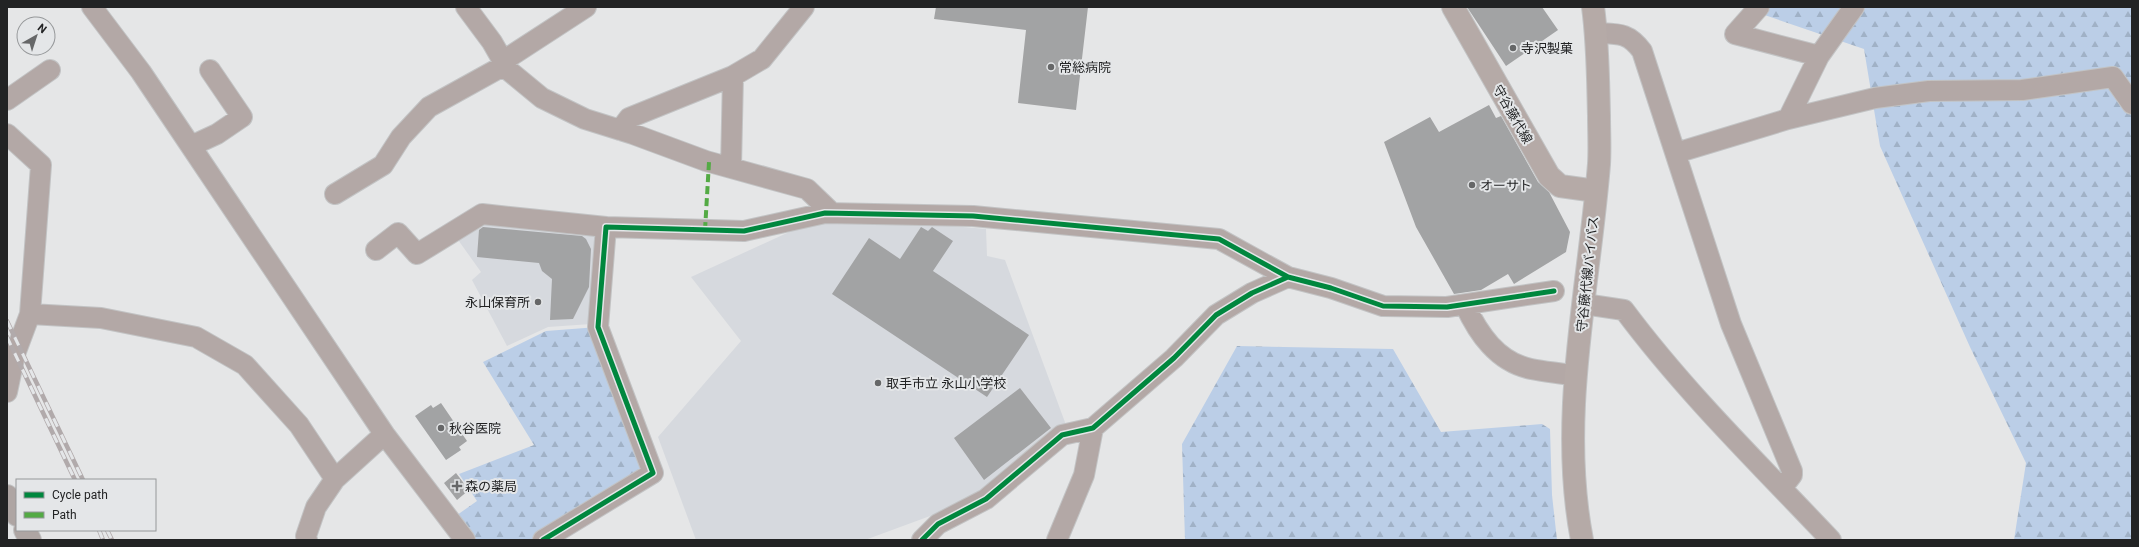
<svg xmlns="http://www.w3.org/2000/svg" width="2139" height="547" font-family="Roboto,'Noto Sans JP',sans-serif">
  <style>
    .built { fill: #d6d9de }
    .forest { fill: url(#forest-firs) }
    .building { fill: #a2a3a4 }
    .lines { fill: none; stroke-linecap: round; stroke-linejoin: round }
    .minor-casing { stroke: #c2c3c4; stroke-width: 22 }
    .major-casing { stroke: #c2c3c4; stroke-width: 24 }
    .highway-casing { stroke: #c2c3c4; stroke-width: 24 }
    .minor { stroke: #b3a8a6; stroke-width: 20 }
    .major { stroke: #b5aaa7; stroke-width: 22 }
    .highway { stroke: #aea5a3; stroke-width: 22 }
    .rail-casing { stroke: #b1aaab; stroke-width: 4.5 }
    .rail { stroke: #e4e6e8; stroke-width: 3; stroke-dasharray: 9; stroke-linecap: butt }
    .quiet { stroke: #53aa44; stroke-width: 4; stroke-dasharray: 8 4; stroke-linecap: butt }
    .cycleway-casing { stroke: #e4e6e8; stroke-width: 8 }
    .cycleway { stroke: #00873e; stroke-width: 5 }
    .poi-dot { fill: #666768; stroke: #e4e6e8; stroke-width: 1.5 }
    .labels { text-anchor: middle; stroke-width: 4; stroke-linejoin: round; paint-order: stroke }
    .poi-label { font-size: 13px; fill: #222324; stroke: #e4e6e8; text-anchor: start }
    .street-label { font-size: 13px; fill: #222324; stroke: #e4e6e8 }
  </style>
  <defs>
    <pattern id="forest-firs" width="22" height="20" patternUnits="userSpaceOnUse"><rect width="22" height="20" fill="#bbcee7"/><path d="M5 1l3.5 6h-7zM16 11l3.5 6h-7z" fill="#a0b1c6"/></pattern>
  </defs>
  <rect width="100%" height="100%" fill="#e5e6e7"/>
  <!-- built -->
  <path class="built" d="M 861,218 L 986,229 L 987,256 L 1005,260 L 1066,425 L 968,502 L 865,540 L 696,540 L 658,437 L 741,341 L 691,277 L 800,227 Z
    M 482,221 L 596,234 L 591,324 L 548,327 L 507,346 L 472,280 L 481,272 L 456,237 Z"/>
  <!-- forest -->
  <path class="forest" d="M 1741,7 L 2132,7 L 2132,540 L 2014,540 L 2026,463 L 1970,347 L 1880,146 L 1864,49 Z
    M 598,327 L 653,473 L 543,540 L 465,540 L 450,520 L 477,501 L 459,474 L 534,445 L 483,362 L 546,331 Z
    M 1237,346 L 1393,349 L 1441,432 L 1542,424 L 1550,429 L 1552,495 L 1557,540 L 1185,540 L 1182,444 Z"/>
  <!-- building -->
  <path class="building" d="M 936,7 L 1088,7 L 1076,110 L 1018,103 L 1026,30 L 934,19 Z
    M 1467,7 L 1542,7 L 1558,30 L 1506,66 Z
    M 1489,105 L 1496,118 L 1501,116 L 1538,182 L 1549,192 L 1570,232 L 1566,252 L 1514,284 L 1508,274 L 1481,290 L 1454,294 L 1416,227 L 1384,142 L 1430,117 L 1439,132 Z
    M 483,227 L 582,236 L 586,239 L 591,249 L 589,287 L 573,319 L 550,320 L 552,279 L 542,271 L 539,263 L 477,257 L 479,230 Z
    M 921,227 L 928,231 L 932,227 L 953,241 L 933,271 L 1029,335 L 987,397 L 832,294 L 869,238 L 900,259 Z
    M 1020,388 L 1051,428 L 984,480 L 954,438 Z
    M 441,403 L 467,441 L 459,447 L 461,450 L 446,460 L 415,416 L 431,405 L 433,408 Z
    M 456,473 L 469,490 L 457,500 L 444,483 Z"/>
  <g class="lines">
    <defs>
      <path id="minor" d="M 92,7 L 141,72 L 385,435 L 465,540
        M 466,7 L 492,42 L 508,70 L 542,98 L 585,119 L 633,134 L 706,161 L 807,189 L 832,213
        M 1759,7 L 1735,34 L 1819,56
        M 1596,33 C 1618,34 1628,32 1642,51 L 1731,324 L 1792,471 L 1792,475 L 1782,488
        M 503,61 L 586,7
        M 733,76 L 762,59 L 804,7
        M 7,100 L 50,70
        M 1788,119 L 1875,98 L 1929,91 L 2022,90 L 2113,77 L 2132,104
        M 620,130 L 629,118 L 733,76 L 731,167
        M 7,134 L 41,165 L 30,314 L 15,354 L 7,392
        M 191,146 L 217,134 L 242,117 L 210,70
        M 1676,153 L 1788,119 L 1819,56 L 1854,7
        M 335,194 L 383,165 L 401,137 L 429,107 L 505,65
        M 376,250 L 398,233 L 417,254 L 482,214 L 606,227
        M 1584,304 L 1624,310 C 1686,393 1760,465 1831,540
        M 1465,305 C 1478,333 1497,362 1531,369 C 1546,372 1561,373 1576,376
        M 30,314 L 101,318 L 196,337 L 245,365 L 299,425 L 335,479
        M 307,540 L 306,536 L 316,507 L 335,479 L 378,440
        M 543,540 L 653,473 L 598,327 L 606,227 L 744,231 L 825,213 L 973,216 L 1219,239 L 1288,277
        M 922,540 L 938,524 L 986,499 L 1062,435 L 1093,428 L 1174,358 L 1216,315 L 1252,293 L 1288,277 L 1331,288 L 1383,306 L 1447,307 L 1554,291
        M 1057,540 L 1084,475 L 1093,428"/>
      <path id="major" d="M 1453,7 L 1549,176 L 1560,186 L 1596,191
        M 1582,540 C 1558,416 1589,289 1599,164 C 1600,148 1599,132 1599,116 C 1598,79 1598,43 1593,7"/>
      <path id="highway" d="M 7,496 L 17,515
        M 25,530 L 30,540"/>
    </defs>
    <!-- minor casing -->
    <use href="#minor" class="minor-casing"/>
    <!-- major casing -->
    <use href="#major" class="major-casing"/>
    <!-- highway casing -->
    <use href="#highway" class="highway-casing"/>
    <!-- minor -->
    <use href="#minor" class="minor"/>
    <!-- major -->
    <use href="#major" class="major"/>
    <!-- highway -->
    <use href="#highway" class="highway"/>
    <defs>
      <path id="rail" d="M 7,321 L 83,480
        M 7,337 L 75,480
        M 99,530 L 103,540
        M 107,530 L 112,540"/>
    </defs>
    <!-- rail casing -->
    <use href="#rail" class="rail-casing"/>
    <!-- rail -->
    <use href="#rail" class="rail"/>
    <!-- quiet -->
    <path class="quiet" d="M 705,230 L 709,162"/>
    <defs>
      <path id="cycleway" d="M 543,540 L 653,473 L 598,327 L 606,227 L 744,231 L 825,213 L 973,216 L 1219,239 L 1288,277
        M 922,540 L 938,524 L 986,499 L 1062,435 L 1093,428 L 1174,358 L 1216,315 L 1252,293 L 1288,277 L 1331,288 L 1383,306 L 1447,307 L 1554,291"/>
    </defs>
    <!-- cycleway casing -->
    <use href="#cycleway" class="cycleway-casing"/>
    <!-- cycleway -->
    <use href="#cycleway" class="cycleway"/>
  </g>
  <!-- markers -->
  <g class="poi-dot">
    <circle cx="1513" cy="48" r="4"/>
    <circle cx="1051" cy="67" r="4"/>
    <circle cx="1472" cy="185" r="4"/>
    <circle cx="538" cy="302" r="4"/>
    <circle cx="878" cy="383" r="4"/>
    <circle cx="441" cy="428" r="4"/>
    <path d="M455 480h4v4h4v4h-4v4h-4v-4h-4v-4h4z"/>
  </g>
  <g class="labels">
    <!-- poi labels -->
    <g class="poi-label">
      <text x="1521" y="53">寺沢製菓</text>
      <text x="1059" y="72">常総病院</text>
      <text x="1480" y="190">オーサト</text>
      <text x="530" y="307" text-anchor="end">永山保育所</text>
      <text x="886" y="388">取手市立 永山小学校</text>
      <text x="449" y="433">秋谷医院</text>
      <text x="465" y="491">森の薬局</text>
    </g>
    <!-- street labels -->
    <g class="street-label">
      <text transform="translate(1513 114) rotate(60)" y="5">守谷藤代線</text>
      <text transform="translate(1587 274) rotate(-84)" y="5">守谷藤代線バイパス</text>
    </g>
  </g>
  <!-- border -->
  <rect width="2139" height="547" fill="none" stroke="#222324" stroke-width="16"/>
  <!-- legend -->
  <rect x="16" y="479" width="140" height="52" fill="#e4e6e8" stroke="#96989a"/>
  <rect x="24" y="492" width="20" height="6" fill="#00873e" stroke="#96989a"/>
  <text x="52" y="499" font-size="12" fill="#222324">Cycle path</text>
  <rect x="24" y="512" width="20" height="6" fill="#53aa44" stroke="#96989a"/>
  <text x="52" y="519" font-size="12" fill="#222324">Path</text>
  <!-- north arrow -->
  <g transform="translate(36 36) rotate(39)"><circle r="19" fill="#e4e6e8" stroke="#96989a"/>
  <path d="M0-3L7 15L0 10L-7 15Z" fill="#666768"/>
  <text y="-6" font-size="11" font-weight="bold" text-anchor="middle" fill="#222324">N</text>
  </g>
</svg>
